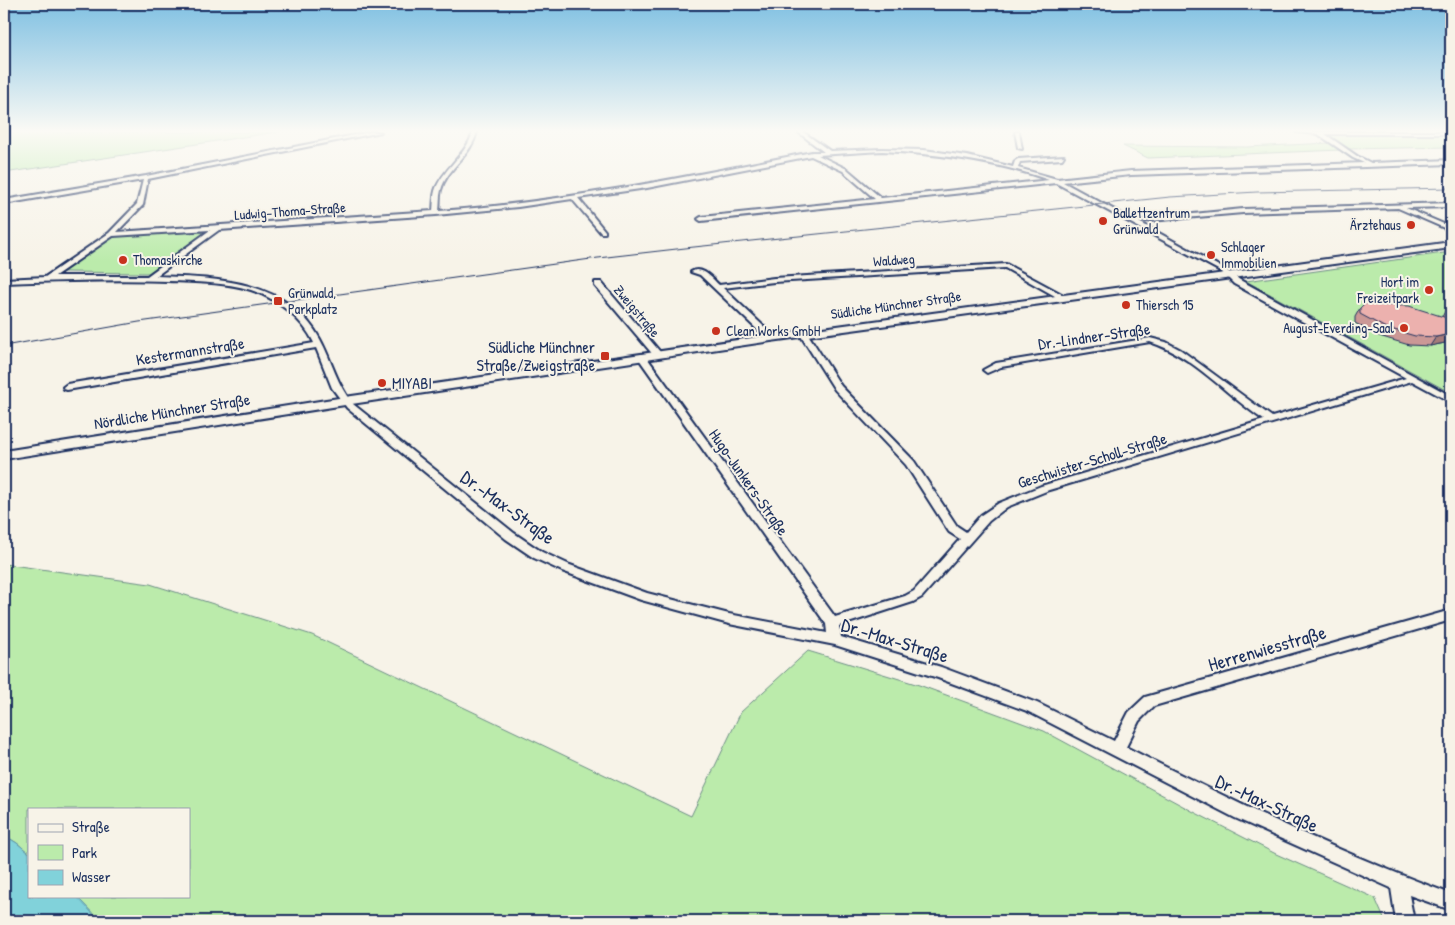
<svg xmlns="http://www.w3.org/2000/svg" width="1455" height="925" font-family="'Patrick Hand',sans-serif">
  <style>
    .green { fill: #bbebab; stroke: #6b8d84 }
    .water { fill: #81d2da; stroke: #5891a8 }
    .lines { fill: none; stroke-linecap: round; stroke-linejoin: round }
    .minor-casing { stroke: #1b2f5e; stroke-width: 4 }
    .secondary-casing { stroke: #1b2f5e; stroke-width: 4 }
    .minor { fill: #f7f3e8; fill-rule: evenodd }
    .secondary { fill: #f7f3e8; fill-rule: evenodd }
    .tram { stroke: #1b2f5e; stroke-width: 1 }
    .wall { fill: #cb9896; stroke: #1b2f5e }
    .shaded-wall { fill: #a57c7a; stroke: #1b2f5e }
    .building { fill: #ecb1ae; stroke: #1b2f5e }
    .poi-dot { fill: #c8321e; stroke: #f7f3e8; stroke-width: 2 }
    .labels { text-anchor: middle; stroke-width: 4; stroke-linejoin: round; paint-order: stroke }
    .far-street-label { font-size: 14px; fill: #1b2f5e; stroke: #f7f3e8 }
    .far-poi-label { font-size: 14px; fill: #1b2f5e; stroke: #f7f3e8; text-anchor: start }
    .street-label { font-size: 16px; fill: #1b2f5e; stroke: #f7f3e8 }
    .poi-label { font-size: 16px; fill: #1b2f5e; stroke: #f7f3e8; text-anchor: end }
    .near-street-label { font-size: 19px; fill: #1b2f5e; stroke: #f7f3e8 }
  </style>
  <rect width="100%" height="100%" fill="#f7f3e8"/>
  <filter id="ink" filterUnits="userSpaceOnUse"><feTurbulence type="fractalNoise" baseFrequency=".02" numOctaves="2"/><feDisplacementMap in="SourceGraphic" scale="10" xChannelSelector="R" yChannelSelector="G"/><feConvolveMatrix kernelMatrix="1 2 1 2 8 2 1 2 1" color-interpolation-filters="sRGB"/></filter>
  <g filter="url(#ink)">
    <!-- green -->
    <path class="green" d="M 4,132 L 277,132 L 4,173 Z
      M 1451,134 L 1451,147 L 1347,149 L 1326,135 Z
      M 1330,143 L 1341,150 L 1148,158 L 1123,146 L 1247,147 Z
      M 201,230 L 205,232 L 204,233 L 148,273 L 62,272 L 110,239 L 120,235 Z
      M 1451,252 L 1451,393 L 1246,281 Z
      M 4,564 L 150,584 L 312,635 L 691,816 L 741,712 L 808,651 L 919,685 L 1044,731 L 1192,811 L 1276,854 L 1375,898 L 1385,921 L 100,921 L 76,896 L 189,896 L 189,809 L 29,809 L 29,853 L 17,843 L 4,835 Z"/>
    <!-- water -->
    <path class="water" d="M 4,835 L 17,843 L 29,853 L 29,896 L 76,896 L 100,921 L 4,921 Z"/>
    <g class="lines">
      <defs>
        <path id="minor" d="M 370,132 L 381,132 L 148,179 L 143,205 L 117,232 L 433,211 C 434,203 433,195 436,188 C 445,167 466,155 473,132 L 477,132 C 471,156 447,168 441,190 C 439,197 440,204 439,211 C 565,202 689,176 812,152 L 824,152 L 798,132 L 803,132 L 830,151 L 882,149 L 924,150 L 967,156 L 1013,167 L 1015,161 L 1018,159 L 1064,156 L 1062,159 L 1020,162 L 1018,168 L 1057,179 L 1131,171 L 1364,163 L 1353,158 L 1318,134 L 1296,132 L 1451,132 L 1451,134 L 1325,134 L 1357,156 L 1371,163 L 1451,160 L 1451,164 L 1131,175 L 1063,182 L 1133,220 L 1243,209 L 1451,203 L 1451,207 L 1406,208 L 1451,227 L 1451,231 L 1398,208 L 1243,213 L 1139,222 L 1226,270 L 1240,280 L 1451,396 L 1451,402 L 1412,381 L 1049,490 L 1007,507 L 989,521 L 922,597 L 913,602 L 839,626 L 841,637 L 941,667 L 1037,703 L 1114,741 L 1129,712 L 1145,697 L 1451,610 L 1451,620 L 1154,706 L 1139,721 L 1126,747 C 1232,801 1339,853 1451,894 L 1451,910 L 1409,895 L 1414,921 L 1396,921 L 1391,888 L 1235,818 L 1027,711 L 938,678 L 835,645 L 729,624 L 641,600 L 562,571 L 534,558 L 506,539 L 347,408 L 332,388 L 316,348 L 67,390 L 64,389 L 63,387 L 67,384 L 314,343 C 303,319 276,298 251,290 C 225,282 195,282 168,281 C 113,279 59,281 4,283 L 4,279 L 45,277 L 109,233 L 137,204 L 143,180 L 4,204 L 4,200 L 146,176 ZM 882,151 C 938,154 996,161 1049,180 L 881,198 L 847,169 L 818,155 ZM 811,156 L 843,171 L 875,199 L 701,217 L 698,219 L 701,221 L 1056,183 L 1222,272 L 1234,284 L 1406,378 L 1272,417 L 1181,350 L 1166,342 L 1150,338 L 996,363 L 983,370 L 987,373 L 1001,367 L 1150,342 C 1194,356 1226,395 1264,420 L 1041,486 L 999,503 L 981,515 L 966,532 L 957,526 L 914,461 L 841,386 L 806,331 L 800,331 L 799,333 L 835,390 L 906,465 L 949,532 L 960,539 L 914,591 L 905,596 L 835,617 L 645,355 L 639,355 L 639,359 L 826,624 L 827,633 L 729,614 L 647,593 L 570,565 L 542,552 L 514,533 L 353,404 C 337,385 332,361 320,339 C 288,279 215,278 156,276 L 219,230 L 436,215 L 518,207 L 572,199 L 601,233 L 605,233 L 605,231 L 578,198 L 647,188 ZM 210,230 L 147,276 L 55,276 L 113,236 Z
          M 1015,132 L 1019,132 L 1022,149 L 1018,148 Z
          M 1006,264 L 1069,298 L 1065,300 L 1062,300 L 1005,268 L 774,282 L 723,288 L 774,336 L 774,340 L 768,340 L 700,275 L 691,272 C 701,265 711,277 719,285 L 774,278 Z
          M 595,282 L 601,282 L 661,353 L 661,357 L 655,357 L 595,286 Z"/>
        <path id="secondary" d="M 1451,242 L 1451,248 L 771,341 L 345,405 L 4,459 L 4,451 L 345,397 L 771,335 Z"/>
      </defs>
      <!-- minor casing -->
      <use href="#minor" class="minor-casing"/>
      <!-- secondary casing -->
      <use href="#secondary" class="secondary-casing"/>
      <!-- minor -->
      <use href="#minor" class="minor"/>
      <!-- secondary -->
      <use href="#secondary" class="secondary"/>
      <!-- tram -->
      <path class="tram" d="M 4,346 L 139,322 L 598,258 L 694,247 L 1170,197 L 1257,192 L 1451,188"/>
    </g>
    <!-- wall -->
    <path class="wall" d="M 1451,300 L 1451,323 L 1448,322 L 1450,334 L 1445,343 L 1430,346 L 1409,345 L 1379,336 L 1355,323 L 1355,317 L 1360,308 L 1380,305 L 1442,317 Z"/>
    <!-- shaded-wall -->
    <path class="shaded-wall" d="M 1450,334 L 1445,343 L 1430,346 L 1436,337 Z"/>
    <!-- building -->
    <path class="building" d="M 1373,302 L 1380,305 L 1409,306 L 1447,318 L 1450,334 L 1436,337 L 1415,336 L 1384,327 L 1360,314 L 1360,308 L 1364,304 Z"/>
  </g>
  <!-- sky -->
  <linearGradient id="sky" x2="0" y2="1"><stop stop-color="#7fc0e2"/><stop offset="0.5" stop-color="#fbfaf5"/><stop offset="1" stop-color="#fbfaf5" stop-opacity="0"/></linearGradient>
  <rect width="1455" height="262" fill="url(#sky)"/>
  <!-- markers -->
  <g class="poi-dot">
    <circle cx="1103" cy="221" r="5"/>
    <circle cx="1411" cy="225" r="5"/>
    <circle cx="1211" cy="255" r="5"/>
    <circle cx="123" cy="260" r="5"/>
    <circle cx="1429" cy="290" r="5"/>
    <rect x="273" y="296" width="10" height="10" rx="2.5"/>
    <circle cx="1126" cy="305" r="5"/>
    <circle cx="1404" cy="328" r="5"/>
    <circle cx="716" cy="331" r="5"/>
    <rect x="600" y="351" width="10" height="10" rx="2.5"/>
    <circle cx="382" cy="383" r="5"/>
  </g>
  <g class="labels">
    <!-- far-street labels -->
    <g class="far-street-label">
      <text transform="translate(290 211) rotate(-4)" y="5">Ludwig-Thoma-Straße</text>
      <text transform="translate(894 260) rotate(-4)" y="5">Waldweg</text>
      <text transform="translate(896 305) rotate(-8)" y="5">Südliche Münchner Straße</text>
      <text transform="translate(637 311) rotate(50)" y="5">Zweigstraße</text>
    </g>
    <!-- far-poi labels -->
    <g class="far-poi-label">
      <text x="1113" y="218">Ballettzentrum<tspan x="1113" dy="16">Grünwald</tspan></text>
      <text x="1401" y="230" text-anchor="end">Ärztehaus</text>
      <text x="1221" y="252">Schlager<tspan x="1221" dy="16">Immobilien</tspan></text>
      <text x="133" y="265">Thomaskirche</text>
      <text x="1419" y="287" text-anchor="end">Hort im<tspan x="1419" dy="16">Freizeitpark</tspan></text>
      <text x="288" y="298">Grünwald,<tspan x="288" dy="16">Parkplatz</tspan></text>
      <text x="1136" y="310">Thiersch 15</text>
      <text x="1394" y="333" text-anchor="end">August-Everding-Saal</text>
      <text x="726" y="336">Clean.Works GmbH</text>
    </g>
    <!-- street labels -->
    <g class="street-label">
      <text transform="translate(1094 336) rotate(-8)" y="6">Dr.-Lindner-Straße</text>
      <text transform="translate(190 351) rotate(-9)" y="6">Kestermannstraße</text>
      <text transform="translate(172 411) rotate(-9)" y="6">Nördliche Münchner Straße</text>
      <text transform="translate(1092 460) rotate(-17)" y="6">Geschwister-Scholl-Straße</text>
      <text transform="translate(749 482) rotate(55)" y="6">Hugo-Junkers-Straße</text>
    </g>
    <!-- poi labels -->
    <g class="poi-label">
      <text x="595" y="353">Südliche Münchner<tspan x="595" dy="18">Straße/Zweigstraße</tspan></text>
      <text x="392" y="389" text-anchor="start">MIYABI</text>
    </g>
    <!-- near-street labels -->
    <g class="near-street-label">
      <text transform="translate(508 507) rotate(36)" y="7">Dr.-Max-Straße</text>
      <text transform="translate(895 640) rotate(17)" y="7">Dr.-Max-Straße</text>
      <text transform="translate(1267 648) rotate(-16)" y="7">Herrenwiesstraße</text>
      <text transform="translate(1267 803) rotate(25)" y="7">Dr.-Max-Straße</text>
    </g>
  </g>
  <!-- margin -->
  <rect width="1455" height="925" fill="none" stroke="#f7f3e8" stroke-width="20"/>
  <rect x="10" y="10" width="1435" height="905" fill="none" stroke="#1b2f5e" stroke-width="2" filter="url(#ink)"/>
  <!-- legend -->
  <rect x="28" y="808" width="162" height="90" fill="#f7f3e8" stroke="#9fa5b1"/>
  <rect x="38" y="824" width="25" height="8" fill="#f7f3e8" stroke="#9fa5b1"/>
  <text x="72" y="832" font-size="15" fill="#1b2f5e">Straße</text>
  <rect x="38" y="845" width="25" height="15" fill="#bbebab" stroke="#9fa5b1"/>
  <text x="72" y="858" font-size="15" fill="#1b2f5e">Park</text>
  <rect x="38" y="870" width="25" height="15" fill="#81d2da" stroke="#9fa5b1"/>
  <text x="72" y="882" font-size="15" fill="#1b2f5e">Wasser</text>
</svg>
